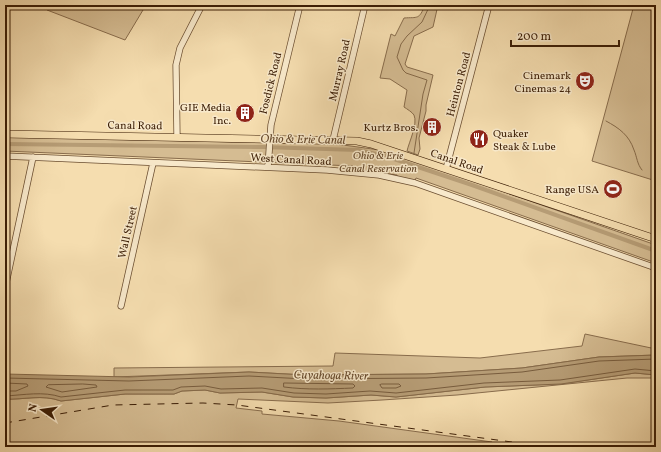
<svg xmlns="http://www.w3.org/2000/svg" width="661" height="452" font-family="Vollkorn,serif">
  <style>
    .green { fill: #d5bc92; stroke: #886c4c }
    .water { fill: #b69c75; stroke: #856948 }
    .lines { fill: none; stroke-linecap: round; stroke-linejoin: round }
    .shore { stroke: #785c3d; stroke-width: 1 }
    .stream { stroke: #856948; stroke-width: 1 }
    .canal { stroke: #b69c75; stroke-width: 4 }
    .minor-casing { stroke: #6a4d30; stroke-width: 7 }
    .major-casing { stroke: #3b1d05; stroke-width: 8 }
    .minor { stroke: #f8e9cb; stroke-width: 5.5 }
    .major { stroke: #f5ddaf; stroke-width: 7 }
    .rail { stroke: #3b1d05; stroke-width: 1; stroke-dasharray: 7 7; stroke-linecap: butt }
    .labels { text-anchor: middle; stroke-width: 3; stroke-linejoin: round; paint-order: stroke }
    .street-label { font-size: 11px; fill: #3b1d05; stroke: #f8e9cb }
    .poi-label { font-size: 11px; fill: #3b1d05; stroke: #f8e9cb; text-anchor: end }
    .park-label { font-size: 11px; font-style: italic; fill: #624528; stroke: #f8e9cb }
    .water-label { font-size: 12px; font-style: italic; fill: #66492c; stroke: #f8e9cb }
  </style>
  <rect width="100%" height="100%" fill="#f5ddaf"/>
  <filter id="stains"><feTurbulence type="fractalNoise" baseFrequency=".005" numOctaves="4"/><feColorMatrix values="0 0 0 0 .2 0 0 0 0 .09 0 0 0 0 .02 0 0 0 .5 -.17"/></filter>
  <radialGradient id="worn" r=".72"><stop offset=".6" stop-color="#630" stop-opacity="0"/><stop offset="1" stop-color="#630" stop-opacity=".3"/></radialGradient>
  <!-- green -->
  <path class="green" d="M 51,5 L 146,5 L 125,40 L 47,10 Z
    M 425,5 L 438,5 L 433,27 L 414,36 L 405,64 L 407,67 L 433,75 L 426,105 L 426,111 L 419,138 L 420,149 L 418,155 L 407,151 C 409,142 418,124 414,115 C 412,112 407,109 404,107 L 407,90 L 390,79 L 380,78 L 391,34 L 395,36 L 404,18 C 418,17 419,20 425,5 Z
    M 634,5 L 656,5 L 656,181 L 592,161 Z
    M 5,137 L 336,144 L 387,151 L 656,245 L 656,263 L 416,178 L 414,183 L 397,178 L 397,175 L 353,169 L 353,166 L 5,151 Z
    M 585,334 L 656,349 L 656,355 L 599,357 L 522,368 L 426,374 L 305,375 L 249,372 L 114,377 L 114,368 L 333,366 L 335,353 L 480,358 L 582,346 Z
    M 635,373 L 656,375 L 656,378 L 627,378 L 457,395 L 382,400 L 328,403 L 238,399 L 236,408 L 262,411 L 262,414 L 339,421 L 492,442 L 491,447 L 5,447 L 5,399 C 24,400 42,394 61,401 L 125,394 L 174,394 L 182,391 L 205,390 L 220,393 L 262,392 L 293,397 L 326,398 L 371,395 L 396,397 L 485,387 L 561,384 Z"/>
  <!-- water -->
  <path class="water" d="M 656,355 L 656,375 L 635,373 L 561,384 L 485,387 L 396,397 L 371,395 L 326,398 L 293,397 L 262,392 L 220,393 L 205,390 L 182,391 L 174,394 L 125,394 L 61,401 C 42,394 24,400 5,399 L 5,374 L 129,377 L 249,372 L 305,375 L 426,374 L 522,368 L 599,357 Z"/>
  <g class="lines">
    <!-- shore -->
    <path class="shore" d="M 5,378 L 129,381 L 249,376 L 305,379 L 426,378 L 522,372 L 599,361 L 656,359
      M 5,383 L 27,384 L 28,386 L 16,391 L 5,391
      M 284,383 L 353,384 L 355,386 L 353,388 C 330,389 307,390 284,387 Z
      M 83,384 L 96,385 L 97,387 L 62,392 L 46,387 L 48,385 Z
      M 382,384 L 399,384 L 401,386 L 396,388 L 382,388 L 380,385 Z
      M 5,396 C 24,395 43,391 61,397 L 125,390 L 173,390 L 181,387 L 205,386 L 221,389 L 262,388 L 294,393 L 326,394 L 370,391 L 396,393 L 484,383 L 560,380 L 635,369 L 656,371"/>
    <!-- stream -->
    <path class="stream" d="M 606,121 C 619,128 629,135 634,150 C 637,157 637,164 642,170
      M 414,153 L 423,94 L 427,80 L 406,73 L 403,70 L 397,57 L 401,44 L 407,36 L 422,22 L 430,5
      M 654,178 L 656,179"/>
    <!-- canal -->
    <path class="canal" d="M 5,144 L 263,147 L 358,150 L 385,156 L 472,185 L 656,251"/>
    <defs>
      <path id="minor" d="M 177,136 L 176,65 L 180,48 L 202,5
        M 333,140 L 365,5
        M 5,156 L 327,170 L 379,175 L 415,183 L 656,268
        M 268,167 L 271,125 L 300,5
        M 446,169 L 489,5
        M 5,288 L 33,157
        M 121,306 L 153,163"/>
      <path id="major" d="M 5,134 L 357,141 L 371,144 L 656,239"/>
    </defs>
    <!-- minor casing -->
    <use href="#minor" class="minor-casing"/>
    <!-- major casing -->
    <use href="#major" class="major-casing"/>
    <!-- minor -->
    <use href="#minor" class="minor"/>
    <!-- major -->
    <use href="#major" class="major"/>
    <!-- rail -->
    <path class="rail" d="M 5,423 L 113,405 L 203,403 L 237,405 L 549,447"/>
  </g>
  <!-- icons -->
  <defs>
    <symbol id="theatre-disc" viewBox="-11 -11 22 22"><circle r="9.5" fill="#8f2418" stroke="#f8e9cb"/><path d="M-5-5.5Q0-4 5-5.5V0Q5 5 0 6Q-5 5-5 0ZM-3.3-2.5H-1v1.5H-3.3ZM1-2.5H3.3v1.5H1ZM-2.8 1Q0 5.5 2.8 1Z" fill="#fff"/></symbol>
    <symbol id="building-disc" viewBox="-11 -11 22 22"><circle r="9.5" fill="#8f2418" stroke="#f8e9cb"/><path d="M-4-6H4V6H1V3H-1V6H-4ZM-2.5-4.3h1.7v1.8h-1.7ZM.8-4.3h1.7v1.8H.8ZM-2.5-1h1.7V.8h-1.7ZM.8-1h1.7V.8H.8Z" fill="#fff"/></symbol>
    <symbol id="restaurant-disc" viewBox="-11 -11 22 22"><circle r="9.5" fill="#8f2418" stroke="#f8e9cb"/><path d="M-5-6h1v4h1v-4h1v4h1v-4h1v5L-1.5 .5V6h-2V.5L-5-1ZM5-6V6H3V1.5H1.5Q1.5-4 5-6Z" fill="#fff"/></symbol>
    <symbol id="stadium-disc" viewBox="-11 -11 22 22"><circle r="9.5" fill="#8f2418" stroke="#f8e9cb"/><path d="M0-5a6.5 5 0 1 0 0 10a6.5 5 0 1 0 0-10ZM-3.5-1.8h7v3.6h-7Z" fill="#fff"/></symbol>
  </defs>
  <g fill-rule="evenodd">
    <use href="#theatre-disc" x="574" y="70" width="22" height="22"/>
    <use href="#building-disc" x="234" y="102" width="22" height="22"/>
    <use href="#building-disc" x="421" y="116" width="22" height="22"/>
    <use href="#restaurant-disc" x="468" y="128" width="22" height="22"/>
    <use href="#stadium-disc" x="602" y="178" width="22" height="22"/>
  </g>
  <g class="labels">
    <!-- street labels -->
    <g class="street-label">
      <text transform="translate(339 70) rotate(-77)" y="4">Murray Road</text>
      <text transform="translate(270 83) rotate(-76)" y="4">Fosdick Road</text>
      <text transform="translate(458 84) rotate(-75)" y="4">Heinton Road</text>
      <text transform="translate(135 125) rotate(1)" y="4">Canal Road</text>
      <text transform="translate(291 159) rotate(3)" y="4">West Canal Road</text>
      <text transform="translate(457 161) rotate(19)" y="4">Canal Road</text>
      <text transform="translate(127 232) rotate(-77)" y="4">Wall Street</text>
    </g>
    <!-- poi labels -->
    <g class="poi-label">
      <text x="571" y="79">Cinemark<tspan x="571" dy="13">Cinemas 24</tspan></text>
      <text x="231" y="111">GIE Media<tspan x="231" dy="13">Inc.</tspan></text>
      <text x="418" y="131">Kurtz Bros.</text>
      <text x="493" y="137" text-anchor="start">Quaker<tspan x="493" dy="13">Steak &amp; Lube</tspan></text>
      <text x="599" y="193">Range USA</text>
    </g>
    <!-- park labels -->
    <g class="park-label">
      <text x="378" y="159">Ohio &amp; Erie<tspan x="378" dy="13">Canal Reservation</tspan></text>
    </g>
    <!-- water labels -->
    <g class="water-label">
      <text transform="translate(303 139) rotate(1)" y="4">Ohio &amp; Erie Canal</text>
      <text transform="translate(331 375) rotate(1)" y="4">Cuyahoga River</text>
    </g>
  </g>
  <!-- margin -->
  <rect width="661" height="452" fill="none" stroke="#f5ddaf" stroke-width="20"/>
  <rect x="6" y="6" width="649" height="440" fill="none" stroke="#3b1d05" stroke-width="2"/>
  <rect x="10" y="10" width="641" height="432" fill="none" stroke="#3b1d05"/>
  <!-- north arrow -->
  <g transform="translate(42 410) rotate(283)" stroke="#f8e9cb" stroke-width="3" paint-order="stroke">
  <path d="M0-3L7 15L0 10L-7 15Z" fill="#3b1d05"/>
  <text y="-6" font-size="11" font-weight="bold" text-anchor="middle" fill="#3b1d05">N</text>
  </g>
  <!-- scale -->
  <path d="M511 40v6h108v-6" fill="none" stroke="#3b1d05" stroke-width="2"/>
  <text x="517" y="40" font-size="12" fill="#3b1d05" stroke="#f8e9cb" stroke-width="3" paint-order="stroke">200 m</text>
  <rect width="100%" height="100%" filter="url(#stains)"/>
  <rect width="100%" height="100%" fill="url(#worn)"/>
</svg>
